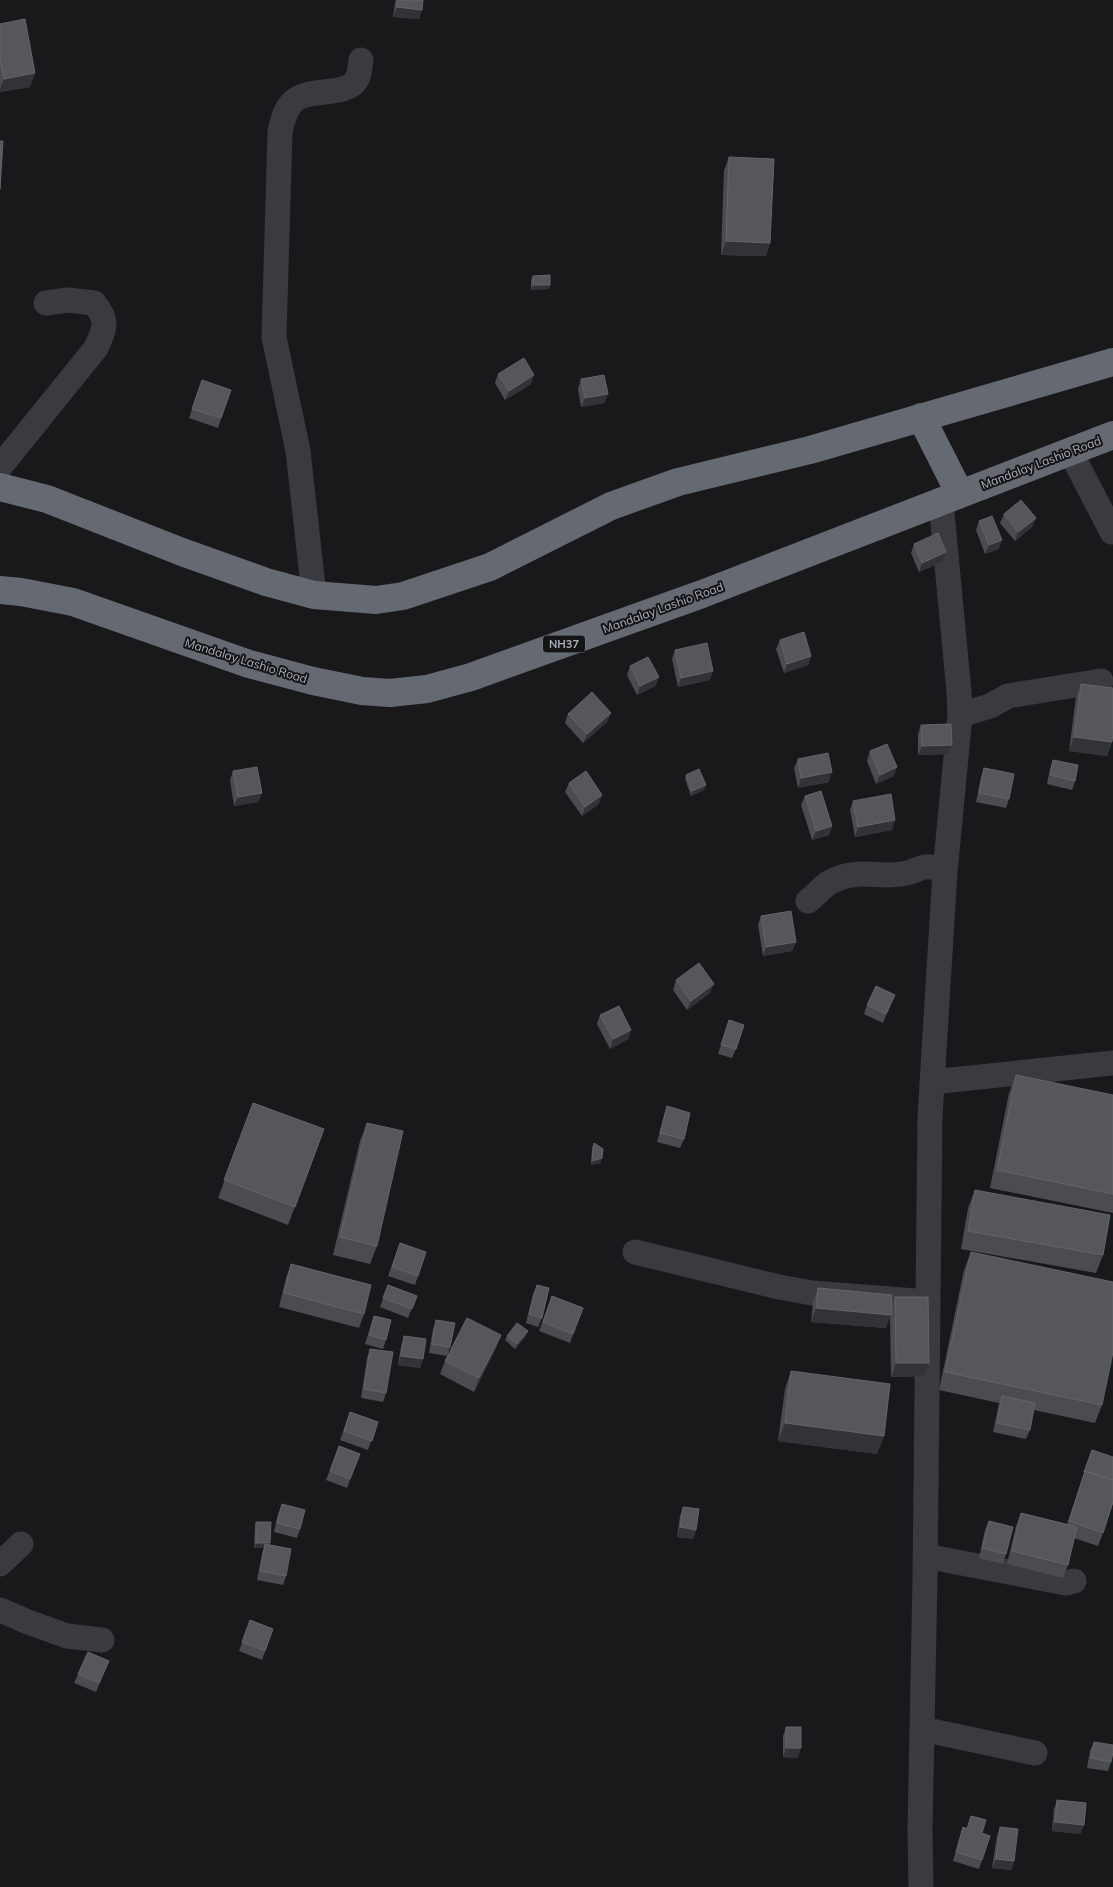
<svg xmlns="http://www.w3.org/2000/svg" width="1113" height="1887" font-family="Mulish,sans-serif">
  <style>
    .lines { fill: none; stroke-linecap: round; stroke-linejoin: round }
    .minor { stroke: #393b41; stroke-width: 25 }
    .highway { stroke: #656a72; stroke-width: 28 }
    .wall { fill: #4a4c50 }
    .shaded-wall { fill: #323336 }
    .building { fill: #55575c; stroke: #62656b }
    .labels { text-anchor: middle; stroke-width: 4; stroke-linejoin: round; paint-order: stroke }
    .shield { fill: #141416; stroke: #7d828a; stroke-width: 1 }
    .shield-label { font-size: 11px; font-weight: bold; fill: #aab1bc }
    .street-label { font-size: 12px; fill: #aab1bc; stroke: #141416 }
  </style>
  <rect width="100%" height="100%" fill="#19191b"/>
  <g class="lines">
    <!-- minor -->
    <path class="minor" d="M 1070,451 L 1112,532
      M 0,467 L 96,348 C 105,328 109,321 94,303 L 68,300 L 46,303
      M 314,595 L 298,451 L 274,337 L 280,132 C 282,123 284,112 291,104 C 306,85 345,99 357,79 C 360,73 360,66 361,60
      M 960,715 L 990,706 L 1008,696 L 1101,681
      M 808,901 C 817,895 823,885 832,881 C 860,868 874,878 901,874 C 921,872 921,860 945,872
      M 932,1082 L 1113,1063
      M 635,1252 L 779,1287 L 812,1293 L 928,1302
      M 925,1556 L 1066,1583 L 1074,1581
      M 0,1564 L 21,1544
      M 0,1610 L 28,1622 L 67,1636 L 102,1640
      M 922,1729 L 1035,1753
      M 921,1887 L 920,1829 L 925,1578 L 930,1116 L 945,872 L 960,715 L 959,692 L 941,502"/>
    <!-- highway -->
    <path class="highway" d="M 921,417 L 960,494
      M 0,487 L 47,499 L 182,552 L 266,582 L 314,595 L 376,600 L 403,596 L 490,567 L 611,506 L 678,482 L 810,450 L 1113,362
      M 0,590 L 21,592 L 73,602 L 249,664 L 313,681 L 362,691 L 390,693 L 427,689 L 471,677 L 702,594 L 1113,435"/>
  </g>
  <!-- wall -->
  <path class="wall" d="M 396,0 L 423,0 L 419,19 L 393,17 L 395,3 Z
    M 0,24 L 35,73 L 30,87 L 0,92 Z
    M 729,157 L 770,243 L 766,256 L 721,255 L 724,171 Z
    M 533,276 L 550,285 L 549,289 L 531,290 L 531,280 Z
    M 498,374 L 531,384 L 505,400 L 495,383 Z
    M 581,379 L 608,394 L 604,403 L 581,407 L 578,389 Z
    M 202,380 L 231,390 L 218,428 L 189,418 Z
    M 1004,514 L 1036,518 L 1032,527 L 1015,541 L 1000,523 Z
    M 979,521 L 999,549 L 985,554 L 976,530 Z
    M 914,544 L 943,561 L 919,572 L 911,553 Z
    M 780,640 L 811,656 L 808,665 L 784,673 L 776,649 Z
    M 675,650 L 710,680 L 678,687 L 672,659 Z
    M 630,666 L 659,677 L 655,686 L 637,695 L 627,675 Z
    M 1081,684 L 1112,742 L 1107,756 L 1069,751 L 1076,697 Z
    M 568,714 L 607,722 L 583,743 L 565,723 Z
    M 921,725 L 952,745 L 948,754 L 918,755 L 918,734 Z
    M 870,751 L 894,776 L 876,784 L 867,761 Z
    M 798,759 L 829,782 L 798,788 L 794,768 Z
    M 1053,760 L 1075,781 L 1072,790 L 1047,784 L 1050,769 Z
    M 984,768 L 1009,799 L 1006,808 L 976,802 L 981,777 Z
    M 233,771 L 262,793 L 258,802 L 234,806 L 230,780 Z
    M 686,775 L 706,785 L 704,790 L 691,796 L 685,779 Z
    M 569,783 L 599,804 L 582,816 L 565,792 Z
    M 805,796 L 832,826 L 829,835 L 812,840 L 801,805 Z
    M 853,801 L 895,820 L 892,830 L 855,837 L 850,810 Z
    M 761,916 L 796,942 L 792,951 L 763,956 L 758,925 Z
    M 676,980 L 710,993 L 687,1010 L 673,990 Z
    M 891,1004 L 883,1023 L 864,1014 L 867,1005 Z
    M 600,1015 L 631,1030 L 628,1039 L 610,1049 L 597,1024 Z
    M 729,1020 L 736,1049 L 732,1058 L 718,1054 Z
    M 1016,1075 L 1113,1095 L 1113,1213 L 990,1188 L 1009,1093 Z
    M 253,1103 L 324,1129 L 288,1225 L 218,1198 Z
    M 667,1106 L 684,1139 L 680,1148 L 657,1142 L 664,1116 Z
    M 367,1123 L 377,1246 L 370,1264 L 333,1255 L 360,1141 Z
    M 594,1143 L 602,1158 L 600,1163 L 591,1165 L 592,1148 Z
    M 975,1190 L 1103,1255 L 1096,1273 L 961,1249 L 968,1208 Z
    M 400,1243 L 426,1252 L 415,1285 L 388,1276 Z
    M 971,1252 L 1102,1405 L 1095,1423 L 1034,1410 L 1030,1430 L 1026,1439 L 993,1432 L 999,1403 L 939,1390 L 964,1270 Z
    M 291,1264 L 364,1314 L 359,1328 L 279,1307 L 286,1278 Z
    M 388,1285 L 417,1296 L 408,1318 L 380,1307 Z
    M 537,1285 L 542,1318 L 538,1327 L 526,1323 L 533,1294 Z
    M 818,1288 L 891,1309 L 895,1297 L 929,1363 L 924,1376 L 891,1377 L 890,1315 L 886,1328 L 811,1322 L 813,1302 Z
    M 552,1296 L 583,1308 L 570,1343 L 539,1331 Z
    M 374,1316 L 386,1340 L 383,1349 L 365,1344 Z
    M 436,1320 L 450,1347 L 447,1356 L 429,1353 L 433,1329 Z
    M 501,1335 L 496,1348 L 474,1392 L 440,1374 L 445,1361 Z
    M 404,1336 L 423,1359 L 420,1368 L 398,1365 L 401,1346 Z
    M 507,1336 L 526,1336 L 515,1349 L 505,1340 Z
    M 370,1349 L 386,1393 L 383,1402 L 361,1398 L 367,1358 Z
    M 791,1371 L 884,1436 L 877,1454 L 778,1441 L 785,1389 Z
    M 350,1412 L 378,1422 L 368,1450 L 340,1440 Z
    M 339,1446 L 360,1454 L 347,1488 L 326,1480 Z
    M 1092,1450 L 1103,1533 L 1098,1546 L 1074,1538 L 1068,1565 L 1063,1578 L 1007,1564 L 1016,1526 L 1021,1513 L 1067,1524 Z
    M 282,1504 L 300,1529 L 297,1538 L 274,1532 L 278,1514 Z
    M 683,1507 L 696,1530 L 693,1539 L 677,1537 L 680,1516 Z
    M 989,1521 L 1006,1554 L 1003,1564 L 979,1558 L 985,1530 Z
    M 256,1522 L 270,1545 L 286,1576 L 283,1585 L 257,1580 L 262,1554 L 264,1548 L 254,1548 L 255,1527 Z
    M 250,1620 L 273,1629 L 262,1660 L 239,1651 Z
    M 109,1661 L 96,1692 L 74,1683 L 78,1674 Z
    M 786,1727 L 798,1758 L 783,1757 L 783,1736 Z
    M 1094,1742 L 1111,1762 L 1108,1771 L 1087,1768 L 1090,1751 Z
    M 1057,1800 L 1084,1825 L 1080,1834 L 1052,1831 L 1054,1809 Z
    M 971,1816 L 982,1860 L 979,1869 L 953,1861 L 963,1827 L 967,1828 Z
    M 1000,1827 L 1014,1861 L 1011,1870 L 992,1868 L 997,1836 Z"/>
  <!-- shaded-wall -->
  <path class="shaded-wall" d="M 397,7 L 422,10 L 419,19 L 393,17 Z
    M 35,73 L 30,87 L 0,92 L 0,89 L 4,79 Z
    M 726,241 L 770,243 L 766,256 L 721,255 Z
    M 533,285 L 550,285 L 549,289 L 531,290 Z
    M 534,375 L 531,384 L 505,400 L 509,391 Z
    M 608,394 L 604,403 L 581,407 L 585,398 Z
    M 1036,518 L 1032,527 L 1015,541 L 1018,532 Z
    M 1002,540 L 999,549 L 985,554 L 989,545 Z
    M 946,552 L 943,561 L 919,572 L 922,563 Z
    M 811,656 L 808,665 L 784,673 L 787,664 Z
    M 713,671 L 710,680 L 678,687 L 681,678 Z
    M 659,677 L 655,686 L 637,695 L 640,686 Z
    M 611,713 L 607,722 L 583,743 L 587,734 Z
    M 1074,737 L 1112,742 L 1107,756 L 1069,751 Z
    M 952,745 L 948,754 L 918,755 L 922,746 Z
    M 897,767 L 894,776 L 876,784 L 880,775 Z
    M 832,772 L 829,782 L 798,788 L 801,778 Z
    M 706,785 L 704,790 L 691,796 L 692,791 Z
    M 262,793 L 258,802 L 234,806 L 238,797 Z
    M 602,795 L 599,804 L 582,816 L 585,807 Z
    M 895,820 L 892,830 L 855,837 L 858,827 Z
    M 832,826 L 829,835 L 812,840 L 816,831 Z
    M 796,942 L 792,951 L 763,956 L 766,947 Z
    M 714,984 L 710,993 L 687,1010 L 691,1001 Z
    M 895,995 L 891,1004 L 883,1023 L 886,1014 Z
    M 631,1030 L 628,1039 L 610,1049 L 613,1039 Z
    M 602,1158 L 600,1163 L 591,1165 L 592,1161 Z
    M 816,1308 L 891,1315 L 886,1328 L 811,1322 Z
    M 528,1331 L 526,1336 L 515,1349 L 517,1344 Z
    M 501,1335 L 496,1348 L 474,1392 L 479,1378 Z
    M 401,1356 L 423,1359 L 420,1368 L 398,1365 Z
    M 896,1363 L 929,1363 L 924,1376 L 891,1377 Z
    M 785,1423 L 884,1436 L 877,1454 L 778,1441 Z
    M 680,1527 L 696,1530 L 693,1539 L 677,1537 Z
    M 256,1543 L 270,1543 L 269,1548 L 265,1544 L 264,1548 L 254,1548 Z
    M 786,1748 L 801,1748 L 798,1758 L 783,1757 Z
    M 1055,1822 L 1084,1825 L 1080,1834 L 1052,1831 Z
    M 996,1859 L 1014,1861 L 1011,1870 L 992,1868 Z"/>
  <!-- building -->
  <path class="building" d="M 397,0 L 423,0 L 422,10 L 397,7 Z
    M 25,19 L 35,73 L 4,79 L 0,60 L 0,24 Z
    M 0,141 L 3,141 L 0,189 Z
    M 729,157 L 774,159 L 770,243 L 726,241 Z
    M 550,275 L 550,285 L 533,285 L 533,276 Z
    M 524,358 L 534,375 L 509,391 L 498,374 Z
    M 604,375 L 608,394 L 585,398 L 581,379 Z
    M 202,380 L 231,390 L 221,418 L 192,409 Z
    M 1021,500 L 1036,518 L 1018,532 L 1004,514 Z
    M 992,516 L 1002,540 L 989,545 L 979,521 Z
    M 938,533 L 946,552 L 922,563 L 914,544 Z
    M 804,632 L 811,656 L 787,664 L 780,640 Z
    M 707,643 L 713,671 L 681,678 L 675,650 Z
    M 648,657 L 659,677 L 640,686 L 630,666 Z
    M 1081,684 L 1113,688 L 1113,733 L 1112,742 L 1074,737 Z
    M 592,692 L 611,713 L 587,734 L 568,714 Z
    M 951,724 L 952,745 L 922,746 L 921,725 Z
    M 887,744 L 897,767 L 880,775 L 870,751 Z
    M 828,753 L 832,772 L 801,778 L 798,759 Z
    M 1053,760 L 1078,765 L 1075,781 L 1050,775 Z
    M 257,767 L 262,793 L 238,797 L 233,771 Z
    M 984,768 L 1014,774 L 1009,799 L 979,793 Z
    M 699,769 L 706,785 L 692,791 L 686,775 Z
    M 586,771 L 602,795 L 585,807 L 569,783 Z
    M 821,791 L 832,826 L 816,831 L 805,796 Z
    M 891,794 L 895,820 L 858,827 L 853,801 Z
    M 791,911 L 796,942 L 766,947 L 761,916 Z
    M 699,963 L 714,984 L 691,1001 L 676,980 Z
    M 876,986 L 895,995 L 886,1014 L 867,1005 Z
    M 619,1006 L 631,1030 L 613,1039 L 600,1015 Z
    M 729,1020 L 744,1025 L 736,1049 L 721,1045 Z
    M 1016,1075 L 1113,1095 L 1113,1194 L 997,1170 Z
    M 253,1103 L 324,1129 L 295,1207 L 224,1180 Z
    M 667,1106 L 690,1113 L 684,1139 L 660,1133 Z
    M 367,1123 L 403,1131 L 377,1246 L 340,1237 Z
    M 594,1143 L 603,1149 L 602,1158 L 592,1161 Z
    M 975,1190 L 1110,1215 L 1103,1255 L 968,1231 Z
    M 400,1243 L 426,1252 L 418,1276 L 392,1267 Z
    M 971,1252 L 1113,1282 L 1113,1352 L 1102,1405 L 945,1372 Z
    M 291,1264 L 371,1285 L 364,1314 L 284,1293 Z
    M 388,1285 L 417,1296 L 412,1309 L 383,1298 Z
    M 537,1285 L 549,1288 L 542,1318 L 529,1314 Z
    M 818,1288 L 892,1295 L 891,1315 L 816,1308 Z
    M 552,1296 L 583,1308 L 573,1334 L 543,1322 Z
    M 895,1297 L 928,1297 L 929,1363 L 896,1363 Z
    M 374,1316 L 391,1320 L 386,1340 L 369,1335 Z
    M 467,1318 L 501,1335 L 479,1378 L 445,1361 Z
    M 436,1320 L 455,1323 L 450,1347 L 432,1344 Z
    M 517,1323 L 528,1331 L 517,1344 L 507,1336 Z
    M 404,1336 L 426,1339 L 423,1359 L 401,1356 Z
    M 370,1349 L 393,1352 L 386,1393 L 364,1389 Z
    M 791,1371 L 890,1384 L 884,1436 L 785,1423 Z
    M 1002,1396 L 1035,1403 L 1030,1430 L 997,1423 Z
    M 350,1412 L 378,1422 L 372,1441 L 344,1431 Z
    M 339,1446 L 360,1454 L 350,1479 L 330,1471 Z
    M 1092,1450 L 1113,1457 L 1113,1480 L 1085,1471 L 1084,1472 Z
    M 1085,1471 L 1113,1480 L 1113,1502 L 1103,1533 L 1069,1521 Z
    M 282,1504 L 305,1510 L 300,1529 L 277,1523 Z
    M 683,1507 L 699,1509 L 696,1530 L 680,1527 Z
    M 1021,1513 L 1077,1527 L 1068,1565 L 1012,1551 Z
    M 989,1521 L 1013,1527 L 1006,1554 L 982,1548 Z
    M 256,1522 L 271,1522 L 270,1543 L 256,1543 Z
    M 265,1544 L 291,1549 L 286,1576 L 260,1571 Z
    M 250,1620 L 273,1629 L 265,1651 L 242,1642 Z
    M 88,1652 L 109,1661 L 99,1683 L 78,1674 Z
    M 786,1727 L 801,1727 L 801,1748 L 786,1748 Z
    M 1094,1742 L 1113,1745 L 1113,1752 L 1111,1762 L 1091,1758 Z
    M 1057,1800 L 1086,1803 L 1084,1825 L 1055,1822 Z
    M 971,1816 L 986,1820 L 982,1833 L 990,1836 L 982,1860 L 956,1852 L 963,1827 L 967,1829 Z
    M 1000,1827 L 1018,1829 L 1014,1861 L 996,1859 Z"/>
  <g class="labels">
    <!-- shield labels -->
    <rect class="shield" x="543" y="635.5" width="42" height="17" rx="4"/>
    <g class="shield-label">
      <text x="564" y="648">NH37</text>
    </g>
    <!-- street labels -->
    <g class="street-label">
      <text transform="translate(1041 463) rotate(-21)" y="4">Mandalay Lashio Road</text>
      <text transform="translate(663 608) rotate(-20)" y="4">Mandalay Lashio Road</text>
      <text transform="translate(246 661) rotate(17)" y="4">Mandalay Lashio Road</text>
    </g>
  </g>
</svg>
